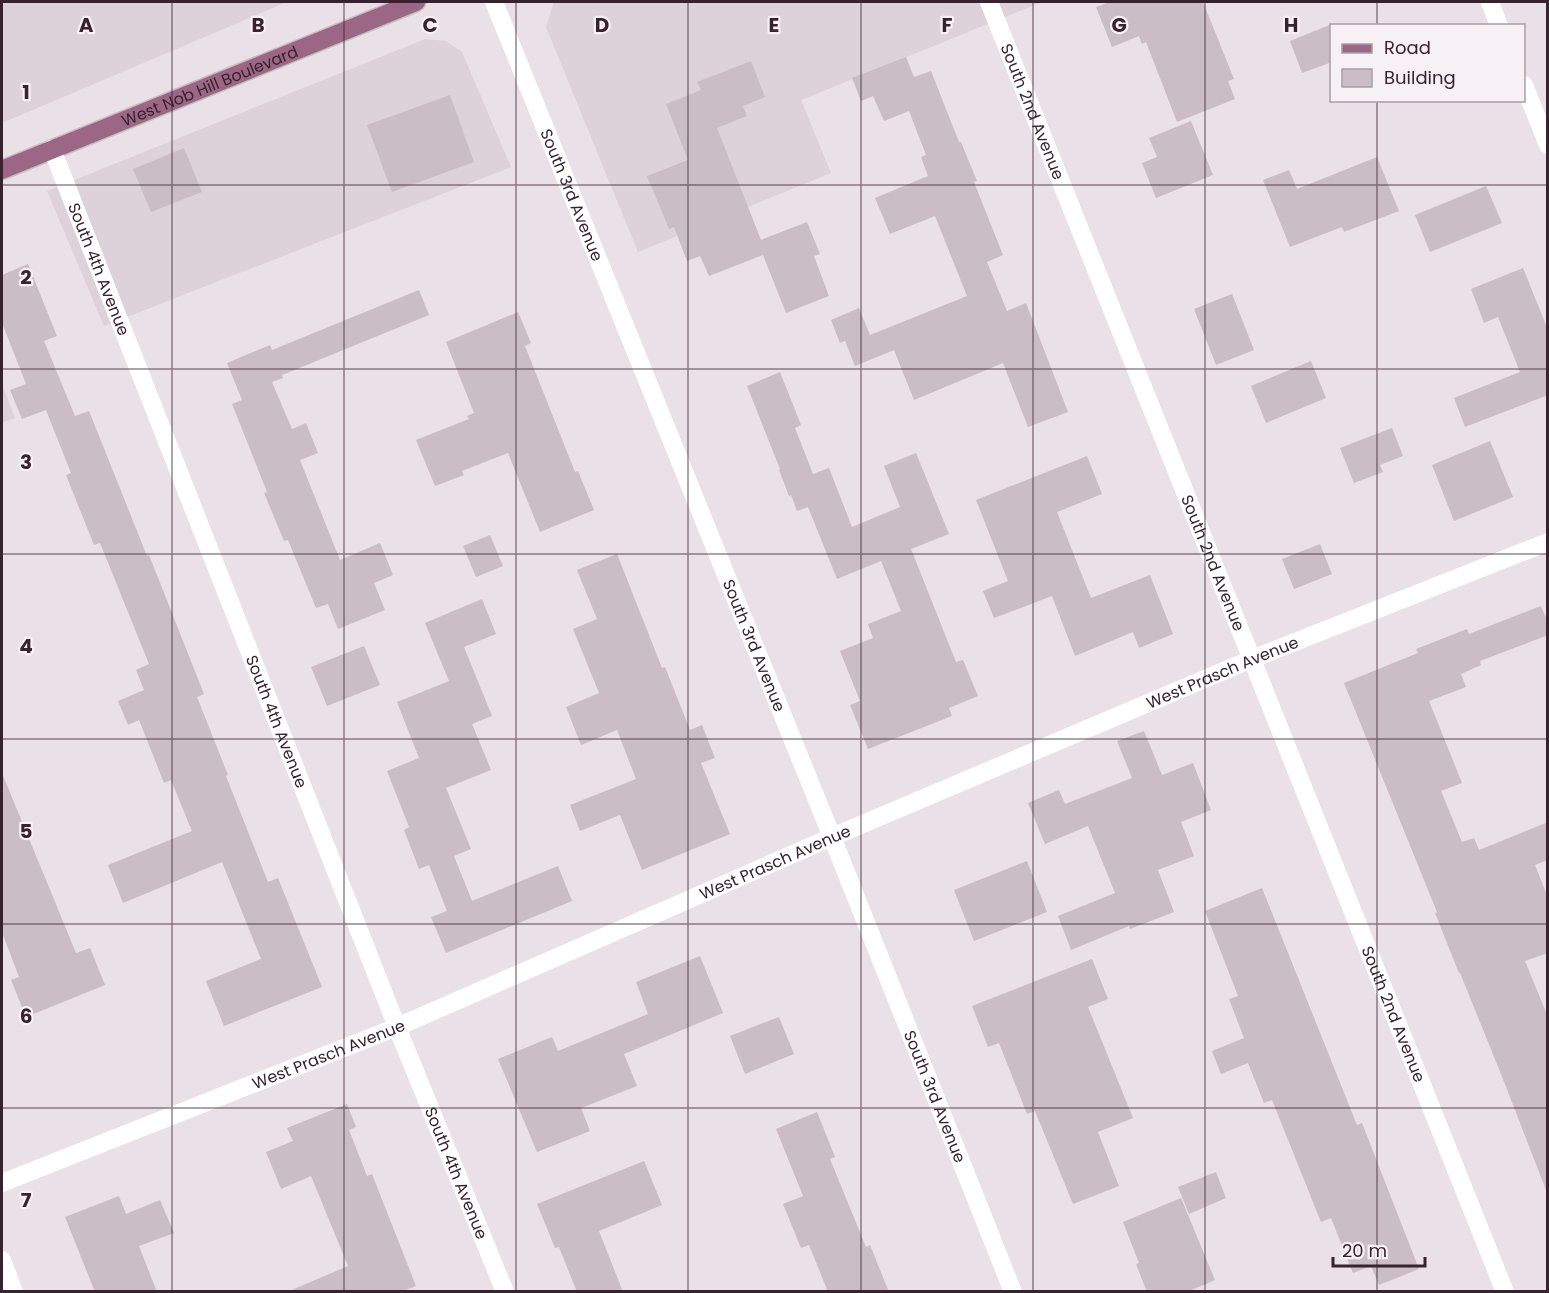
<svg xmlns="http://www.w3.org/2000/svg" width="1549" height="1293" font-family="Poppins,sans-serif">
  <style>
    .built { fill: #ddd1da }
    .building { fill: #cabdc6 }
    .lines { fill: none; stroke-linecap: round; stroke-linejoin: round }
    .major-casing { stroke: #c4bdc1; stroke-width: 21 }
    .minor { stroke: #fff; stroke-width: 18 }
    .major { stroke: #9c6784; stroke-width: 18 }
    .grid { fill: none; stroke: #39222f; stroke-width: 1.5; stroke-opacity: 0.55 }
    .labels { text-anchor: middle; stroke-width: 4.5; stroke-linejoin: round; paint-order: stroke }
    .street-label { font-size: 16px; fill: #39222f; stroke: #f7f0f5 }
    .grid-label { font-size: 20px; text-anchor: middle; font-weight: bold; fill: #39222f; stroke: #f7f0f5; stroke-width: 4.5; stroke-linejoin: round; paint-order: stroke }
  </style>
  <rect width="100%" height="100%" fill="#eae0e7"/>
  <!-- built -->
  <path class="built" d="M 2,2 L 287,2 L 2,123 Z
    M 554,2 L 1042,2 L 801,100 L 831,173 L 638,252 L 546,27 Z
    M 425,39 L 446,41 L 462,52 L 511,167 L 104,326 L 47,191 Z
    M 2,384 L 15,418 L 2,423 Z"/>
  <!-- building -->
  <path class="building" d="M 1110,2 L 1203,2 L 1234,79 L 1228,81 L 1235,99 L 1177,122 L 1146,42 L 1142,44 L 1139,36 L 1112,47 L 1096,7 Z
    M 1332,24 L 1332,62 L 1302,73 L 1290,41 Z
    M 906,57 L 914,77 L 931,71 L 959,142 L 961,142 L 977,181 L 974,182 L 1003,255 L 987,262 L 1007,311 L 1026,303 L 1068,412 L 1028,427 L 1003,363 L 914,400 L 894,350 L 855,366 L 845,341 L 840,343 L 831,320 L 859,308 L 870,335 L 967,296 L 935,216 L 890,234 L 875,198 L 928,176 L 921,157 L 926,155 L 909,111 L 884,121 L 873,96 L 861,101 L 852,78 Z
    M 751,61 L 765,97 L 743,106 L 747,116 L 717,128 L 761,240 L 807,222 L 820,254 L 814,256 L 829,296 L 786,313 L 763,255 L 709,276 L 700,256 L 687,261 L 674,227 L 669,229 L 647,176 L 688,160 L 666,104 L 701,90 L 697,82 Z
    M 450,95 L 474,162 L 392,192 L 367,125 Z
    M 1191,121 L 1213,175 L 1156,198 L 1142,163 L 1157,157 L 1149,138 Z
    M 184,148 L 202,192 L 151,212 L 133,169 Z
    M 1377,157 L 1399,211 L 1344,232 L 1342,227 L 1290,247 L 1263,180 L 1289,170 L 1297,189 Z
    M 1486,186 L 1502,223 L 1430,252 L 1415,215 Z
    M 28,264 L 57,336 L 44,341 L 75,416 L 89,411 L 147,556 L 149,555 L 204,694 L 197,697 L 228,775 L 226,776 L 268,882 L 278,878 L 322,987 L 224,1026 L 206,981 L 261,959 L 222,862 L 123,903 L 108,865 L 192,831 L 171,780 L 164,783 L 139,720 L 128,725 L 118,701 L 144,690 L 136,670 L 149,664 L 100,543 L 94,545 L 66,475 L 71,473 L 46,410 L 22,419 L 10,390 L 26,384 L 2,323 L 2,275 Z
    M 1523,268 L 1548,330 L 1548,395 L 1465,427 L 1454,398 L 1520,372 L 1498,317 L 1484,323 L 1471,289 Z
    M 419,290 L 429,315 L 282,375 L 283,378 L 272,382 L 292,429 L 306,423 L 318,453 L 300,460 L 340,560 L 380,543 L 393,575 L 374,583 L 385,610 L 338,629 L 328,604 L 316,608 L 288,540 L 284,541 L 264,493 L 267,492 L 232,404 L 242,400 L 227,363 L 270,345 L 272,350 Z
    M 1232,294 L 1254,350 L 1216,365 L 1194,309 Z
    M 518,312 L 531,343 L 525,346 L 575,472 L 578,471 L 594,510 L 540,532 L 508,453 L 462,471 L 464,475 L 435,486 L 416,440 L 469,419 L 467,416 L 474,413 L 446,342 Z
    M 1311,361 L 1326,398 L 1266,423 L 1251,386 Z
    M 780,372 L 801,425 L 795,428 L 813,474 L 829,468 L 852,527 L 900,507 L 884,466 L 916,453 L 949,534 L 911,549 L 956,662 L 963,660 L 978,696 L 949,708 L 952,716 L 868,749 L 850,705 L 860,701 L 840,651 L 873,638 L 868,624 L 901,611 L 881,561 L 837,579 L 808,507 L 797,511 L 791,495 L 789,496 L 779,470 L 780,469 L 747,386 Z
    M 1392,428 L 1403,456 L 1380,465 L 1383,472 L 1354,483 L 1340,448 Z
    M 1490,441 L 1513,497 L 1454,521 L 1432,465 Z
    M 1087,456 L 1102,494 L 1057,512 L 1091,598 L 1150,575 L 1173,634 L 1139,648 L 1133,632 L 1075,656 L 1052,596 L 994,618 L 983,591 L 1008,581 L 976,500 Z
    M 490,535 L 503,566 L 476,577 L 463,546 Z
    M 1320,544 L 1332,574 L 1294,589 L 1282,559 Z
    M 617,554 L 662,668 L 665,667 L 690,730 L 702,725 L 715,758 L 701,763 L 730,834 L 642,870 L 620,815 L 580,831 L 570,805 L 636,779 L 617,730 L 581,745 L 566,707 L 599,693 L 573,629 L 597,619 L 577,570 Z
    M 482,599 L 496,634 L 464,647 L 492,716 L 472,724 L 491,770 L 446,788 L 471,849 L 454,856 L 472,901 L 558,866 L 572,901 L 446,953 L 431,917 L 447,911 L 429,865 L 419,869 L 404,830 L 409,827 L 387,771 L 419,758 L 397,702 L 449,681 L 425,623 Z
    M 1541,606 L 1548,623 L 1548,635 L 1480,661 L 1481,665 L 1461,674 L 1466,687 L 1429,701 L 1462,783 L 1441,791 L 1462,842 L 1474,838 L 1479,850 L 1548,822 L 1548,860 L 1535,865 L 1548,898 L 1548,953 L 1525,961 L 1548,1017 L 1548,1190 L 1546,1190 L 1501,1074 L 1460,973 L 1459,973 L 1435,913 L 1437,912 L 1344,683 L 1418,653 L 1416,649 L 1467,629 L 1469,634 Z
    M 364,646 L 380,685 L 327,706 L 311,667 Z
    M 1144,731 L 1162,775 L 1193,763 L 1211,810 L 1181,822 L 1194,856 L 1158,870 L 1174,912 L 1130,929 L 1129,926 L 1071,950 L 1058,916 L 1115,893 L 1088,826 L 1045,844 L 1028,803 L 1059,790 L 1065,804 L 1132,778 L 1117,741 Z
    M 2,773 L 76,953 L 90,948 L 105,985 L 26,1017 L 11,980 L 19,977 L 2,932 Z
    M 1027,861 L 1047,912 L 974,941 L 954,890 Z
    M 1262,888 L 1357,1125 L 1362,1123 L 1419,1269 L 1379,1285 L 1371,1266 L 1353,1273 L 1331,1218 L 1321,1222 L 1272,1100 L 1264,1103 L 1248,1063 L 1221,1074 L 1212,1051 L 1244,1038 L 1229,999 L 1238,996 L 1205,911 Z
    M 700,956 L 723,1013 L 624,1054 L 637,1086 L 581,1108 L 590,1131 L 537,1152 L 498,1059 L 552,1037 L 558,1051 L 648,1014 L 636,982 Z
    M 1092,959 L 1108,999 L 1088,1007 L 1133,1118 L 1098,1132 L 1119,1186 L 1073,1204 L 1035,1111 L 1027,1114 L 999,1043 L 988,1047 L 972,1006 Z
    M 779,1017 L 794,1054 L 745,1074 L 730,1036 Z
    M 347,1104 L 356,1127 L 349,1130 L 367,1176 L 372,1174 L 416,1286 L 401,1292 L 287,1292 L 348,1266 L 311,1176 L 281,1189 L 266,1152 L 293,1141 L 287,1128 Z
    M 817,1112 L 835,1157 L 830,1159 L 866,1247 L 870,1245 L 889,1292 L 828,1292 L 809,1245 L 801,1248 L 783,1204 L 803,1196 L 776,1129 Z
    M 644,1161 L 662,1205 L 599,1231 L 623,1292 L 577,1292 L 559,1247 L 555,1248 L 537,1204 Z
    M 1216,1172 L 1226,1198 L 1189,1214 L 1178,1187 Z
    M 119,1196 L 126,1214 L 160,1200 L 174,1233 L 139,1246 L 157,1292 L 95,1292 L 65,1217 Z
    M 1181,1198 L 1215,1280 L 1187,1292 L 1147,1292 L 1136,1264 L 1139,1263 L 1123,1222 Z"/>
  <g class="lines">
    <defs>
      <g id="major">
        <path id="s5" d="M 2,170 L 416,2"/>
      </g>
    </defs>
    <!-- major casing -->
    <use href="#major" class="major-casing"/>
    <!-- minor -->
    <g class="minor">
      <path id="s1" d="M 494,2 L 832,837 L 1013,1292"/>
      <path id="s2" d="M 989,2 L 1505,1292"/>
      <path d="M 1490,2 L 1499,26"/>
      <path d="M 1524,85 L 1548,145"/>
      <path id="s3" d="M 52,149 L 397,1027 L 505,1292"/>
      <path id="s4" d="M 2,1183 L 397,1027 L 832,837 L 1252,659 L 1548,542"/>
      <path d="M 2,1260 L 14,1292"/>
    </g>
    <!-- major -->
    <use href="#major" class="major"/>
  </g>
  <!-- grid -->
  <path class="grid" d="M 172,2 L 172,1292M 344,2 L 344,1292M 516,2 L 516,1292M 688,2 L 688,1292M 861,2 L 861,1292M 1033,2 L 1033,1292M 1205,2 L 1205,1292M 1377,2 L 1377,26M 1377,100 L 1377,1292M 2,185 L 1548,185M 2,369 L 1548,369M 2,554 L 1548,554M 2,739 L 1548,739M 2,924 L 1548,924M 2,1108 L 1548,1108"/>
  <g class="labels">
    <!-- street labels -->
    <g class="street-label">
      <text dy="6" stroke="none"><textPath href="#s5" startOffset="224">West Nob Hill Boulevard</textPath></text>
      <text dy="6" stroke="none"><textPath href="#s2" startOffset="118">South 2nd Avenue</textPath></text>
      <text dy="6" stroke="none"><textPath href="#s1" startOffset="208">South 3rd Avenue</textPath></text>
      <text dy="6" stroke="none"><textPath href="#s3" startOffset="129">South 4th Avenue</textPath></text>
      <text dy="6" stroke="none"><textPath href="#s2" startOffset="604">South 2nd Avenue</textPath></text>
      <text dy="6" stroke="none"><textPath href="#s1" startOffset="694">South 3rd Avenue</textPath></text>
      <text dy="6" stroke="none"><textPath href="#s4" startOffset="1323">West Prasch Avenue</textPath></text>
      <text dy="6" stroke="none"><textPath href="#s3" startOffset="615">South 4th Avenue</textPath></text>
      <text dy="6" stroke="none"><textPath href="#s4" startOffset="837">West Prasch Avenue</textPath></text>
      <text dy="6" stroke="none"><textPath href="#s2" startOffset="1090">South 2nd Avenue</textPath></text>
      <text dy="6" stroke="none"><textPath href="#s4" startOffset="351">West Prasch Avenue</textPath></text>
      <text dy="6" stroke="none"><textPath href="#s1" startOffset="1180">South 3rd Avenue</textPath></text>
      <text dy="6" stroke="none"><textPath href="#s3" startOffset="1101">South 4th Avenue</textPath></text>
    </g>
  </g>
  <g class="grid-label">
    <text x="86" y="32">A</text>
    <text x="258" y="32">B</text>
    <text x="430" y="32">C</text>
    <text x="602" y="32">D</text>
    <text x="774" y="32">E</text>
    <text x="947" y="32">F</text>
    <text x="1119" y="32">G</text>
    <text x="1291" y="32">H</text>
    <text x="26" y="99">1</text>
    <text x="26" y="284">2</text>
    <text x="26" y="469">3</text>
    <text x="26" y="653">4</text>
    <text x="26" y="838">5</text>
    <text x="26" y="1023">6</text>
    <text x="26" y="1207">7</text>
  </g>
  <!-- border -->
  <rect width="1549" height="1293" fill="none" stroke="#39222f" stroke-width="6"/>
  <!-- legend -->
  <rect x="1330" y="24" width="195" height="78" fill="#f7f0f5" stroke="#ab9ea6" stroke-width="1.5"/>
  <rect x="1342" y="44" width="30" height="9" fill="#9c6784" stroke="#ab9ea6" stroke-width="1.5"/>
  <text x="1384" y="54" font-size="18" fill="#39222f">Road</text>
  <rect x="1342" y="69" width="30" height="18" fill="#cabdc6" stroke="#ab9ea6" stroke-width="1.5"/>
  <text x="1384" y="84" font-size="18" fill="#39222f">Building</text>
  <!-- scale -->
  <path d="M1333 1257v9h92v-9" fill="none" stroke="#39222f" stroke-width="3"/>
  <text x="1342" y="1257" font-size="18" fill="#39222f" stroke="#f7f0f5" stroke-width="4.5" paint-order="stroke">20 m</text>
</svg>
